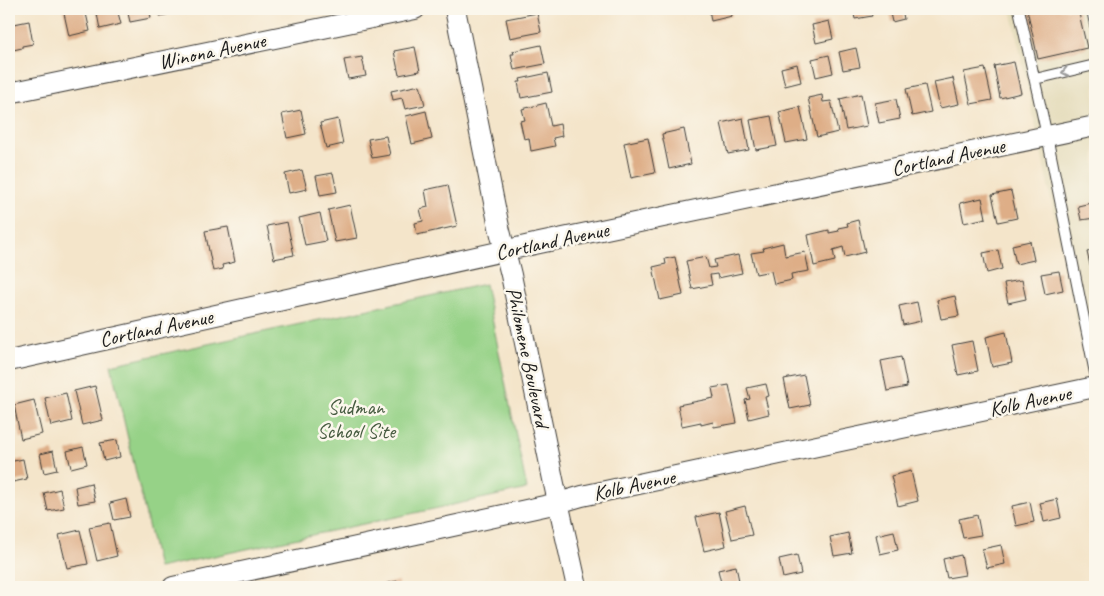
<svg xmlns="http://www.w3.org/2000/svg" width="1104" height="596" font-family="Caveat,sans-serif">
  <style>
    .built { fill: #e4dbba }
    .green { fill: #96d287; stroke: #597752 }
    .building { fill: #deae87 }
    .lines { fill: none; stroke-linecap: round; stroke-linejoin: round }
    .service-casing { stroke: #3c3a36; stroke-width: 12 }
    .minor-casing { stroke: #3c3a36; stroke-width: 22 }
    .service { stroke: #fff; stroke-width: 10 }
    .minor { stroke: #fff; stroke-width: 20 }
    .oneway { stroke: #999 }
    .labels { text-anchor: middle; stroke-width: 5; stroke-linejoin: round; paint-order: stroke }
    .street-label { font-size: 21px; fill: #1c1c1c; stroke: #fbf7ec }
    .park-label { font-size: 21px; fill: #475c41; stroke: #fbf7ec }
  </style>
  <rect width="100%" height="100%" fill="#fbf7ec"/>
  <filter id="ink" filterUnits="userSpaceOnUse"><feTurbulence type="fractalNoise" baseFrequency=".02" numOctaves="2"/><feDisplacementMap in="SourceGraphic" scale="10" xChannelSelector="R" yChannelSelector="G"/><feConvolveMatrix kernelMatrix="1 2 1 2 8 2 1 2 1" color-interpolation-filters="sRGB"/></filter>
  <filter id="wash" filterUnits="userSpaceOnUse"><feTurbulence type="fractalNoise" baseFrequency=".0096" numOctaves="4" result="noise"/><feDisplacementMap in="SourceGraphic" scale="20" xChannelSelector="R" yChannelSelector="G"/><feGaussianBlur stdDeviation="1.12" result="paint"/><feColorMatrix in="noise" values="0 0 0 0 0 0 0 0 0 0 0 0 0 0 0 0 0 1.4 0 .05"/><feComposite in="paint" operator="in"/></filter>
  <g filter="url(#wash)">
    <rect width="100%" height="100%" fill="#f4e5ca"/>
    <!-- built -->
    <path class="built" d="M 1011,9 L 1095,9 L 1095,428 L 1086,366 Z"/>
    <!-- green -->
    <path class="green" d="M 485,284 L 527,489 L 158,568 L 111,365 Z"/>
    <g id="blocks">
      <!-- building -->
      <path class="building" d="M 63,9 L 85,9 L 90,31 L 69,36 Z
        M 96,9 L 117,9 L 121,24 L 100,29 Z
        M 127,9 L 149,9 L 151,18 L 130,22 Z
        M 159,9 L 180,9 L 181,12 L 160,16 Z
        M 709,9 L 731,9 L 732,16 L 711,21 Z
        M 853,9 L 870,9 L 872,16 L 855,19 Z
        M 889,9 L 902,9 L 904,19 L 892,22 Z
        M 1027,9 L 1078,9 L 1087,48 L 1038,59 Z
        M 537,13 L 541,32 L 510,38 L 506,19 Z
        M 29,21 L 33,44 L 22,46 L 22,48 L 9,51 L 9,25 Z
        M 829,21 L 833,39 L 816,43 L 812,25 Z
        M 541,45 L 545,64 L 514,70 L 511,54 L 514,54 L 513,51 Z
        M 415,47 L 420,71 L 399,75 L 394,51 Z
        M 856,48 L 860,67 L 843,70 L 839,52 Z
        M 829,55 L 833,73 L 816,77 L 812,59 Z
        M 362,57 L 366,76 L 348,79 L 344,60 Z
        M 1014,62 L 1021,93 L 1000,98 L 994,66 Z
        M 797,64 L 801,82 L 785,86 L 781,68 Z
        M 985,68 L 992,100 L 971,104 L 964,72 Z
        M 548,73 L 552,92 L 521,98 L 518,82 L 521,82 L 520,79 Z
        M 953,78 L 959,104 L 940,108 L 934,82 Z
        M 420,85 L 425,105 L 405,109 L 402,98 L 393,100 L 391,91 Z
        M 925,85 L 931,112 L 912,116 L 906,89 Z
        M 861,94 L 867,126 L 846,130 L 840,99 Z
        M 822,95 L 823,102 L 831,101 L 838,132 L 817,137 L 808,98 Z
        M 896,99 L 900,119 L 879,123 L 875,103 Z
        M 546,103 L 551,126 L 560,124 L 562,136 L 553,138 L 555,146 L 531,151 L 529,138 L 524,139 L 520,121 L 525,120 L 522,109 Z
        M 800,107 L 807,139 L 786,143 L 779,112 Z
        M 301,110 L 306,134 L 287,138 L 282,114 Z
        M 426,111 L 432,139 L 412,144 L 406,116 Z
        M 771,116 L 777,146 L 756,150 L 750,120 Z
        M 743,118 L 749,150 L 728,154 L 721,123 Z
        M 338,119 L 343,144 L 326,148 L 320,123 Z
        M 684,129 L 691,164 L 669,169 L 662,134 Z
        M 386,136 L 390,155 L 372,158 L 368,139 Z
        M 648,138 L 655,173 L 631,178 L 624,143 Z
        M 302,170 L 307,189 L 289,193 L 285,174 Z
        M 333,173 L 337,192 L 320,195 L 316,176 Z
        M 448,185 L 457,226 L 417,235 L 415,223 L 423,221 L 420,209 L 428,207 L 425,190 Z
        M 1011,191 L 1017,218 L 998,222 L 992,195 Z
        M 982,198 L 986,218 L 964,223 L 960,203 Z
        M 1095,202 L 1095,218 L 1081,220 L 1078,206 Z
        M 350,205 L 357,238 L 335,242 L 328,210 Z
        M 320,213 L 326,241 L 305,245 L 299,218 Z
        M 858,220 L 865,252 L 845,257 L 843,247 L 833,250 L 835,261 L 814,266 L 808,235 L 829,230 L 829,233 L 839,231 L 838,228 L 848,226 L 847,223 Z
        M 287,222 L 294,255 L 274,259 L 267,226 Z
        M 228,227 L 235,262 L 222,265 L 223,269 L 213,271 L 205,231 Z
        M 1030,241 L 1034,260 L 1016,264 L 1012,245 Z
        M 783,243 L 785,256 L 805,252 L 809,271 L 791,274 L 792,280 L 774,284 L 771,271 L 756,274 L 751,253 L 764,251 L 763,248 Z
        M 998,250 L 1002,269 L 987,273 L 983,253 Z
        M 1095,250 L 1095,281 L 1094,282 L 1087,252 Z
        M 738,255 L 742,273 L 718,278 L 717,274 L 710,275 L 712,285 L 692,289 L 686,261 L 706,257 L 709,268 L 716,267 L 714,260 Z
        M 675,257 L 683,295 L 660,300 L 653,267 L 666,264 L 665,259 Z
        M 1059,271 L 1063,290 L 1045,294 L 1041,274 Z
        M 1022,280 L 1026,299 L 1008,303 L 1004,283 Z
        M 955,296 L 959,316 L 941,319 L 937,300 Z
        M 917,302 L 921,321 L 903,325 L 899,306 Z
        M 1006,332 L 1012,363 L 992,367 L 986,337 Z
        M 972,341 L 978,371 L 958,375 L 952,345 Z
        M 901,357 L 907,387 L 887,391 L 881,361 Z
        M 804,375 L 810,405 L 790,409 L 784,379 Z
        M 766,384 L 769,396 L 765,397 L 769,414 L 749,419 L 745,400 L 750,399 L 747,388 Z
        M 729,385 L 737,423 L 714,427 L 713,422 L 701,425 L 701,422 L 682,426 L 678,405 L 714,398 L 712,388 Z
        M 95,386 L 103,420 L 82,425 L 74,391 Z
        M 66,393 L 72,421 L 51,426 L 45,398 Z
        M 34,400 L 42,434 L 21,439 L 14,405 Z
        M 117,440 L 120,457 L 104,461 L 100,443 Z
        M 83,447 L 87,464 L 71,468 L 67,451 Z
        M 53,451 L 57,470 L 44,473 L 40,454 Z
        M 23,459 L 27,479 L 13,482 L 9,462 Z
        M 911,471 L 918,501 L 898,506 L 891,476 Z
        M 91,483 L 95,501 L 78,504 L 75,487 Z
        M 60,489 L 64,508 L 48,511 L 44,493 Z
        M 126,499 L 130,517 L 114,520 L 110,503 Z
        M 1057,499 L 1061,518 L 1044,522 L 1040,503 Z
        M 1030,502 L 1034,522 L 1016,526 L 1012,506 Z
        M 745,506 L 752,535 L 732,539 L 725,511 Z
        M 719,512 L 726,546 L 704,551 L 696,517 Z
        M 977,515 L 981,535 L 963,538 L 959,519 Z
        M 110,523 L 117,556 L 97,561 L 89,527 Z
        M 80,530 L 88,564 L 67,568 L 59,535 Z
        M 894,531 L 898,550 L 880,554 L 876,535 Z
        M 848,533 L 852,553 L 834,556 L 830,537 Z
        M 1001,545 L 1005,564 L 987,568 L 982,549 Z
        M 797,555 L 801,574 L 783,578 L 779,559 Z
        M 961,555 L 965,575 L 947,578 L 943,559 Z
        M 736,566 L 740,586 L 722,587 L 718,570 Z
        M 398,581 L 399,587 L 380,587 L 379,585 Z"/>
    </g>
  </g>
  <g filter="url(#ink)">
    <use href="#blocks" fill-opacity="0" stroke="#3c3a36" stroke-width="1"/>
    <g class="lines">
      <defs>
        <path id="service" d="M 1019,9 L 1047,136 L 1095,373
          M 1092,9 L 1095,25
          M 1035,79 L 1095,65"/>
        <path id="minor" d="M 455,9 L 499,227 L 511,275 L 554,484 L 577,587
          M 9,93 L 415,9
          M 9,361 L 530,245 L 1095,126
          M 173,587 L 558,503 L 582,496 L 1095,387"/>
      </defs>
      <!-- service casing -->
      <use href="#service" class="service-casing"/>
      <!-- minor casing -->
      <use href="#minor" class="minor-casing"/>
      <!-- service -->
      <use href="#service" class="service"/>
      <!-- minor -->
      <use href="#minor" class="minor"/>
    </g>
    <!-- one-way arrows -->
    <defs><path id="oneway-chevron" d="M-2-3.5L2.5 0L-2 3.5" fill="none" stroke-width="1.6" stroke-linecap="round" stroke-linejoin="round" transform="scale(1.25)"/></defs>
    <use class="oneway" href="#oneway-chevron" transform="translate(1065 72) rotate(168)"/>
  </g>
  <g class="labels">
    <!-- street labels -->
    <g class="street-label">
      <text transform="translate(212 51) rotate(-12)" y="7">Winona Avenue</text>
      <text transform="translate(948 157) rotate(-12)" y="7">Cortland Avenue</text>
      <text transform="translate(552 241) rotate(-12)" y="7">Cortland Avenue</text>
      <text transform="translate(156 328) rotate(-12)" y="7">Cortland Avenue</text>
      <text transform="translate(528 357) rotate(78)" y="7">Philomene Boulevard</text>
      <text transform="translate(1030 401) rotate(-12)" y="7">Kolb Avenue</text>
      <text transform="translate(634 485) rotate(-12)" y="7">Kolb Avenue</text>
    </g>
    <!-- park labels -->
    <g class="park-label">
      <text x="356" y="414">Sudman<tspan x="356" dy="24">School Site</tspan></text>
    </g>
  </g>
  <!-- margin -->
  <rect width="1104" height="596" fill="none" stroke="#fbf7ec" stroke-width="30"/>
</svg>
